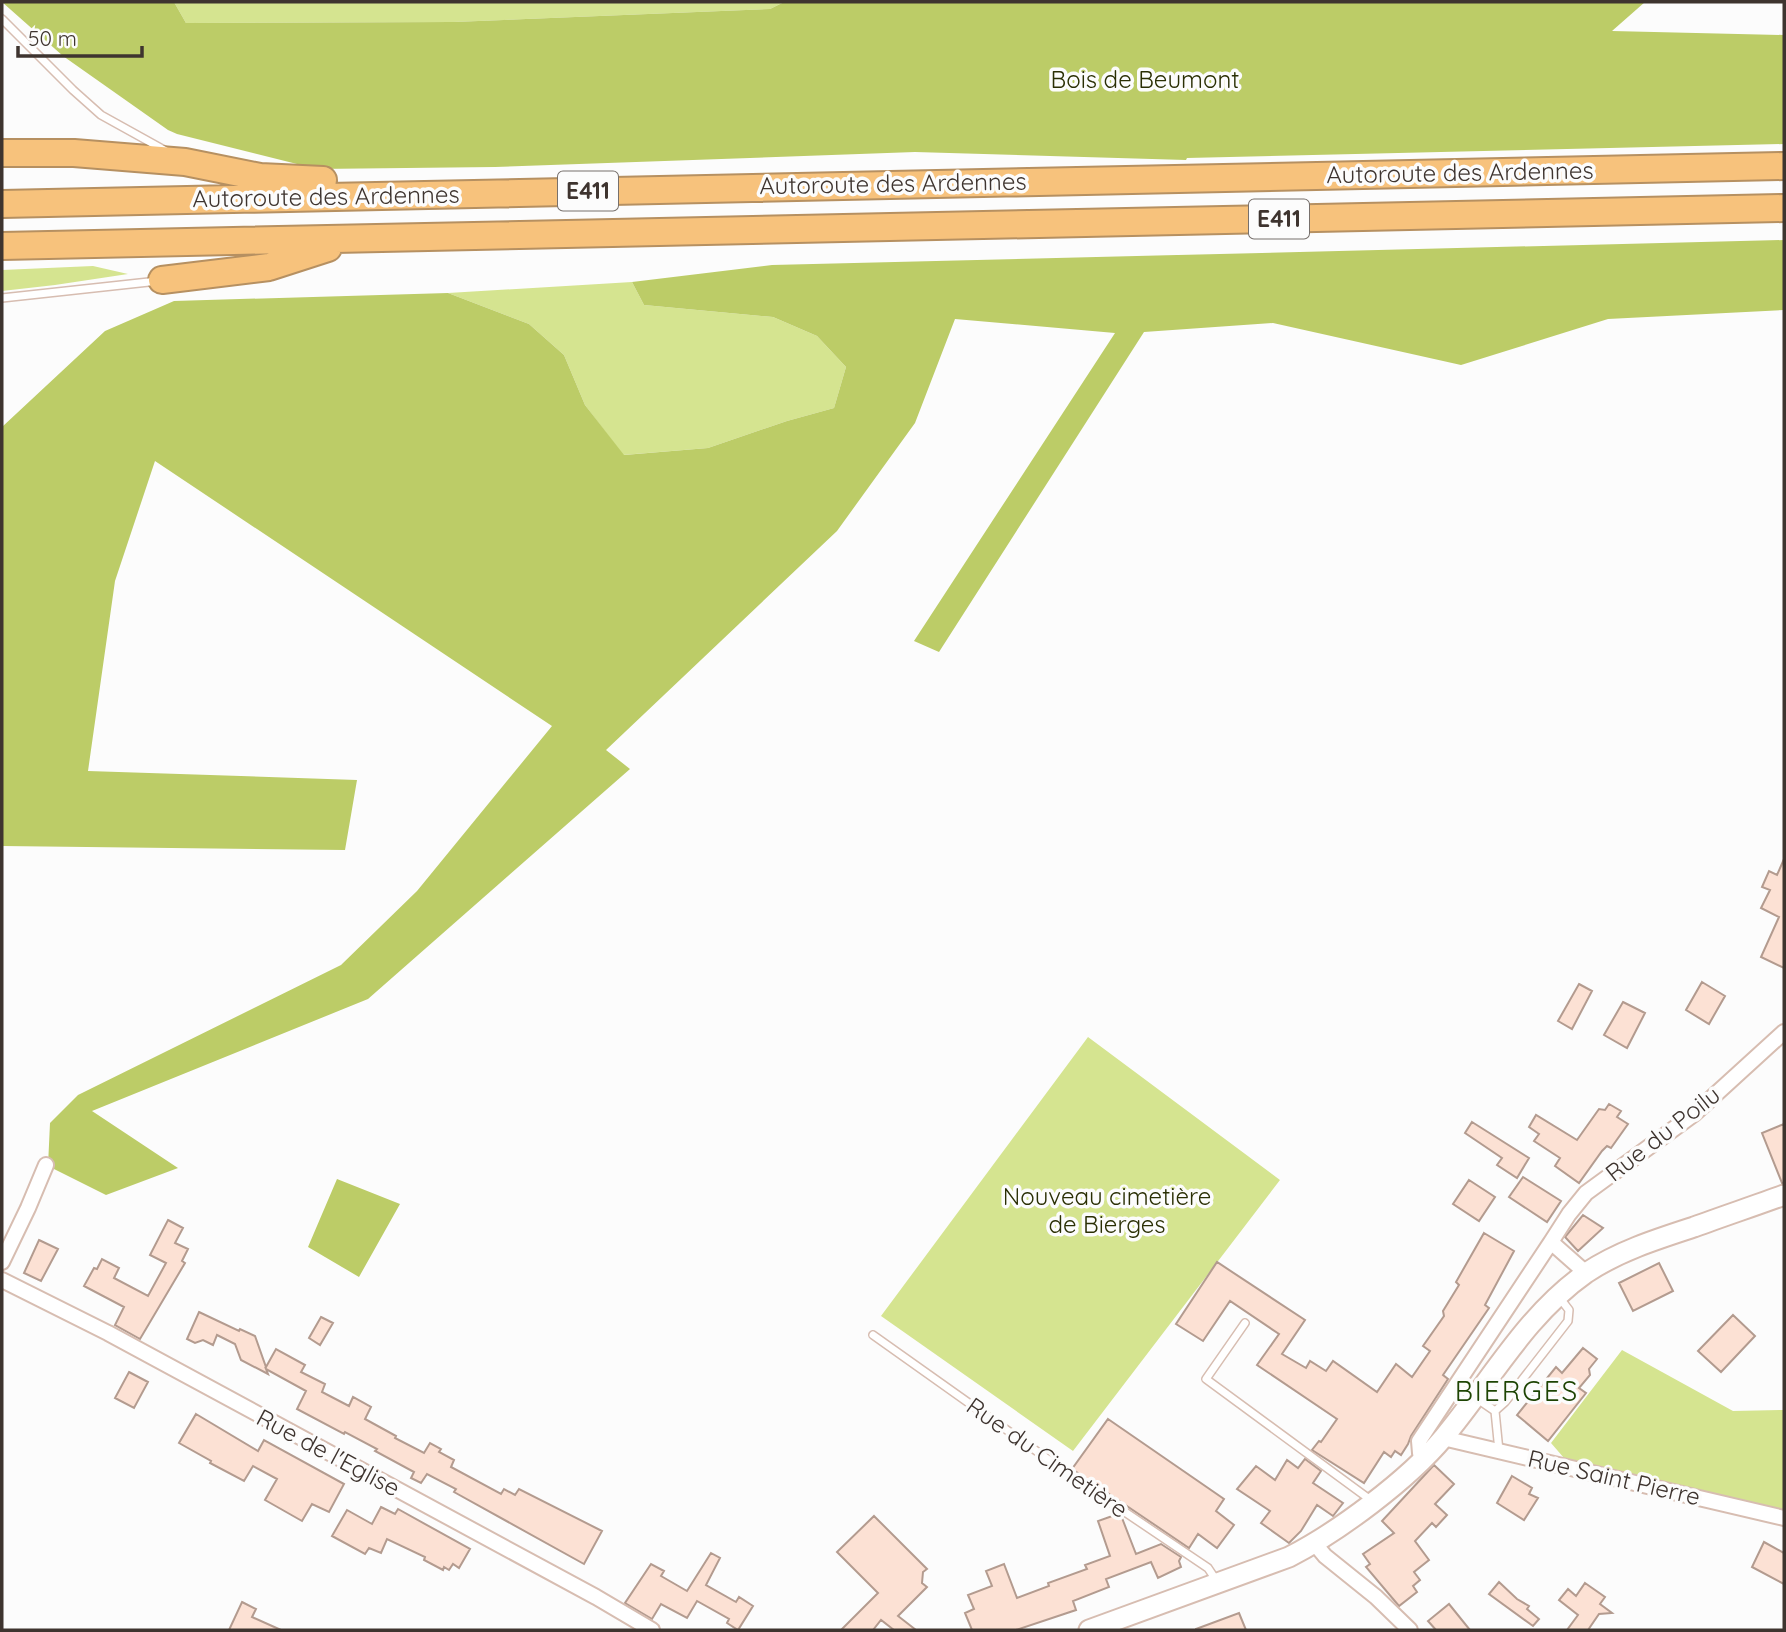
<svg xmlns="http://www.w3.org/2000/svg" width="1786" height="1632" font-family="Quicksand,sans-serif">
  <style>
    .green { fill: #d5e490 }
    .forest { fill: #bccc67 }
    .building { fill: #fce1d4; stroke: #b39b8f; stroke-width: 2 }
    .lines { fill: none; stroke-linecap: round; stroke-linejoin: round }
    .lane-casing { stroke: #d7bdb1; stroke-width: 10 }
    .street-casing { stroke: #d7bdb1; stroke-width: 18 }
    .secondary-casing { stroke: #d7bdb1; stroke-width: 23 }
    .highway-casing { stroke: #b69061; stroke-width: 30 }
    .lane { stroke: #fff; stroke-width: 7 }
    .street { stroke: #fff; stroke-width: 14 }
    .secondary { stroke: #fff; stroke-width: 19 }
    .highway { stroke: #f7c27c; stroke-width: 26 }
    .labels { text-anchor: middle; stroke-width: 7; stroke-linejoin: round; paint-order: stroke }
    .shield { fill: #fcfcfc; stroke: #77706c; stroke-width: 2 }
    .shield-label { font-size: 23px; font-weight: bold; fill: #3e342f }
    .park-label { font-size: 24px; fill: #2a2f04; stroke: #fcfcfc }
    .street-label { font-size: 24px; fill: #3e342f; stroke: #fcfcfc }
    .quarter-label { font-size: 28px; letter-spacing: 2px; fill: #1d4403; stroke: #fcfcfc }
  </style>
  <rect width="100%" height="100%" fill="#fcfcfc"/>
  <!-- green -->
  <path class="green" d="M 174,2 L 784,2 L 770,9 L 453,22 L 186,23 Z
    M 93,266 L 128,274 L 55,285 L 2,291 L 2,270 Z
    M 632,282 L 644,305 L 773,317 L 817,336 L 846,367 L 834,408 L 787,421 L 708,448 L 623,455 L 585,405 L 564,355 L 529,324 L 448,293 Z
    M 1088,1037 L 1280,1180 L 1073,1451 L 881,1316 Z
    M 1622,1350 L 1733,1411 L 1784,1410 L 1784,1514 L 1564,1458 L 1551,1443 Z"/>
  <!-- forest -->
  <path class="forest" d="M 2,2 L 174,2 L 186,23 L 453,22 L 770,9 L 784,2 L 1645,2 L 1612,31 L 1784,35 L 1784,144 L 1187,158 L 1186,160 L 915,152 L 495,167 L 317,169 L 177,134 L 168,130 L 63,56 Z
    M 1784,240 L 1784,310 L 1608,319 L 1461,365 L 1273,323 L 1144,332 L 939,652 L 914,641 L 1115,333 L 955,319 L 915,423 L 837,531 L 606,750 L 630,769 L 368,999 L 92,1111 L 178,1168 L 106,1195 L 48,1166 L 50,1123 L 78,1095 L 341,965 L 417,891 L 552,726 L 155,461 L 115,581 L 88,771 L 357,780 L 345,850 L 2,846 L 2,427 L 105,331 L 174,301 L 448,293 L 529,324 L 564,355 L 585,405 L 624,455 L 708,448 L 787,421 L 834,408 L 846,367 L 817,336 L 773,317 L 644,305 L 632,282 L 772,265 Z
    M 337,1179 L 400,1204 L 359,1277 L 308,1247 Z"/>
  <!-- building -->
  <path class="building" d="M 1784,859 L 1784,968 L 1761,957 L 1779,917 L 1761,908 L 1770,890 L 1762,887 L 1769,871 L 1777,875 Z
    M 1702,982 L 1725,996 L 1709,1024 L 1686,1010 Z
    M 1579,984 L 1592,991 L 1572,1029 L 1558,1021 Z
    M 1623,1002 L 1645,1013 L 1627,1048 L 1604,1035 Z
    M 1609,1104 L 1621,1111 L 1617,1117 L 1628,1124 L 1611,1148 L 1607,1146 L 1602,1151 L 1579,1183 L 1555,1166 L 1560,1158 L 1534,1141 L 1539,1134 L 1529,1127 L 1536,1115 L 1577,1140 L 1599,1109 L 1605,1110 Z
    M 1472,1122 L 1529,1158 L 1517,1178 L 1497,1165 L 1502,1158 L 1465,1133 Z
    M 1784,1124 L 1784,1183 L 1782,1183 L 1762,1133 Z
    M 1523,1177 L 1561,1201 L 1547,1222 L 1509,1197 Z
    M 1469,1180 L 1495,1197 L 1479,1221 L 1453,1204 Z
    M 1583,1215 L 1603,1228 L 1578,1251 L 1565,1237 Z
    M 168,1220 L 183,1228 L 175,1243 L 188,1249 L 182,1261 L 185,1263 L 140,1339 L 115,1325 L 124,1307 L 84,1286 L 94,1268 L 97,1269 L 102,1259 L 119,1268 L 114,1278 L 148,1296 L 166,1263 L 150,1255 Z
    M 1484,1233 L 1514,1251 L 1485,1305 L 1489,1308 L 1443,1375 L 1448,1379 L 1411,1436 L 1408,1444 L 1401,1455 L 1395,1451 L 1391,1457 L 1384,1452 L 1364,1483 L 1312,1450 L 1319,1441 L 1321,1442 L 1337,1419 L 1257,1365 L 1279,1334 L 1230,1301 L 1203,1341 L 1176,1324 L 1217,1262 L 1305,1320 L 1282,1354 L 1306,1368 L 1310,1361 L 1326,1371 L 1333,1361 L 1377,1392 L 1396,1364 L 1412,1377 L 1430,1351 L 1423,1346 L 1444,1316 L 1443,1311 L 1459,1285 L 1456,1282 Z
    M 39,1240 L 58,1249 L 41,1281 L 24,1273 Z
    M 1659,1263 L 1673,1291 L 1633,1311 L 1619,1283 Z
    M 199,1312 L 239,1331 L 240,1329 L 255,1336 L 266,1367 L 276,1349 L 305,1365 L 301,1372 L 325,1384 L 322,1392 L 349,1406 L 353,1397 L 371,1407 L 365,1419 L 396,1436 L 395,1438 L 424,1453 L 430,1443 L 441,1449 L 439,1452 L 454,1460 L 451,1467 L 501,1494 L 504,1489 L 515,1495 L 519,1489 L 602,1531 L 584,1564 L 454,1492 L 456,1489 L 427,1474 L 421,1483 L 411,1478 L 414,1472 L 375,1451 L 377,1449 L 345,1432 L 344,1434 L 297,1409 L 306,1391 L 266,1369 L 268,1374 L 241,1360 L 235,1344 L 217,1335 L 213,1345 L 203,1340 L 195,1343 L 187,1339 Z
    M 1733,1315 L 1755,1336 L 1721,1372 L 1698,1351 Z
    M 321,1317 L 333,1323 L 320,1345 L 309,1338 Z
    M 1583,1348 L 1597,1359 L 1589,1369 L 1590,1375 L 1579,1388 L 1586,1393 L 1548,1441 L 1517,1415 L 1556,1367 L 1562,1373 Z
    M 129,1372 L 148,1382 L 134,1408 L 115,1398 Z
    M 196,1414 L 258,1451 L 264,1440 L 344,1484 L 329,1512 L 312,1504 L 302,1521 L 265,1500 L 277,1479 L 253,1466 L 244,1481 L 210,1463 L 211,1461 L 179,1443 Z
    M 1108,1419 L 1224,1499 L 1216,1511 L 1234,1525 L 1217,1548 L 1198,1534 L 1189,1548 L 1072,1469 Z
    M 1305,1459 L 1321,1471 L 1313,1483 L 1343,1503 L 1333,1516 L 1317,1505 L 1301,1531 L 1289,1543 L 1261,1523 L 1270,1511 L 1237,1489 L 1256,1466 L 1275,1480 L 1287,1460 L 1298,1468 Z
    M 1434,1465 L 1454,1484 L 1435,1504 L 1447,1515 L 1436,1527 L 1432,1523 L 1415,1541 L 1429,1560 L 1414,1572 L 1420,1580 L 1413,1586 L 1417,1592 L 1399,1606 L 1366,1567 L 1370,1564 L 1363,1554 L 1394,1533 L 1382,1521 Z
    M 1512,1476 L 1532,1488 L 1529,1494 L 1538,1498 L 1524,1520 L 1497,1503 Z
    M 381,1507 L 395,1514 L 398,1509 L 470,1549 L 459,1568 L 453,1564 L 449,1570 L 444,1567 L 443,1570 L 424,1560 L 425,1557 L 387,1539 L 381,1553 L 369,1548 L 365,1554 L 332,1536 L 347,1510 L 372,1524 Z
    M 1118,1514 L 1122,1518 L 1136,1554 L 1161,1544 L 1181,1557 L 1179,1561 L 1181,1567 L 1158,1578 L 1151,1562 L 1106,1579 L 1109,1587 L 1073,1601 L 1076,1610 L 1016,1630 L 972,1630 L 965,1613 L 974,1609 L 968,1595 L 992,1586 L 986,1571 L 1004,1564 L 1017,1598 L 1049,1586 L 1048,1583 L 1087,1569 L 1085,1565 L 1110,1556 L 1098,1521 Z
    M 874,1516 L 927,1569 L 923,1572 L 922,1583 L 927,1587 L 898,1616 L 916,1630 L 894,1630 L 881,1620 L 873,1630 L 841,1630 L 878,1593 L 837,1552 Z
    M 1764,1542 L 1784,1553 L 1784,1584 L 1752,1567 Z
    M 711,1553 L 720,1558 L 706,1585 L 736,1602 L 739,1597 L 753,1606 L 738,1630 L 727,1623 L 729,1619 L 697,1601 L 687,1618 L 661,1604 L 652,1619 L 625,1603 L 651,1564 L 664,1571 L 661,1576 L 687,1591 Z
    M 1499,1582 L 1517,1599 L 1529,1606 L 1527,1609 L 1539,1619 L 1533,1626 L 1489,1594 Z
    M 1585,1583 L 1605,1597 L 1600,1604 L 1612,1613 L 1599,1614 L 1588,1630 L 1567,1630 L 1578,1615 L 1559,1600 L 1568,1589 L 1576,1596 Z
    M 242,1602 L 256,1609 L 252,1617 L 281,1630 L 229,1630 Z
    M 1449,1604 L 1470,1630 L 1436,1630 L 1428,1621 Z
    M 1239,1613 L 1246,1630 L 1196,1630 L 1196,1629 Z"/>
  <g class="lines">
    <defs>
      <path id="lane" d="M 2,19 L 73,90 L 101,115 L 166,151
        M 2,298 L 158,281
        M 1245,1323 L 1206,1379 L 1372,1501
        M 873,1335 L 1073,1477 L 1208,1568 L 1216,1580
        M 1476,1398 L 1495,1411 L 1505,1402 L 1568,1321 L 1569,1310 L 1559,1297
        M 1495,1411 L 1499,1451"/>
      <path id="street" d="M 2,1262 L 28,1208 L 46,1165
        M 1586,1273 L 1551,1242 L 1569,1214 L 1586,1193 L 1694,1114 L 1784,1032
        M 2,1280 L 108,1333 L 596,1597 L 652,1630
        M 1443,1438 L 1784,1518
        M 1423,1460 L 1420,1453 L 1419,1441 L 1551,1242
        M 1315,1544 L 1325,1556 L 1376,1597 L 1410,1630"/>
      <path id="secondary" d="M 1089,1630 L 1289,1557 C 1338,1532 1408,1480 1444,1437 C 1490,1382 1526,1315 1586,1273 C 1619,1251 1657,1239 1694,1227 C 1724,1216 1754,1206 1784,1195"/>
      <path id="highway" d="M 2,153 L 74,153 L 185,162 L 260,177 L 323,180
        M 2,204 L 1784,166
        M 2,246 L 1784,208
        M 162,280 L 269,267 L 328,248"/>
    </defs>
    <!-- lane casing -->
    <use href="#lane" class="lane-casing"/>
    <!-- street casing -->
    <use href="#street" class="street-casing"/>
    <!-- secondary casing -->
    <use href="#secondary" class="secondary-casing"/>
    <!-- highway casing -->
    <use href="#highway" class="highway-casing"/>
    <!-- lane -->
    <use href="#lane" class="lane"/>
    <!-- street -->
    <use href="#street" class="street"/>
    <!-- secondary -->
    <use href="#secondary" class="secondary"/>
    <!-- highway -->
    <use href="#highway" class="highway"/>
  </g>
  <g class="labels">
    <!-- shield labels -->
    <g class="shield">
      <rect x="558" y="171.5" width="60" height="39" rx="5"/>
      <rect x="1249" y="199.5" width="60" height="39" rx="5"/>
    </g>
    <g class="shield-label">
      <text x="588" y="199">E411</text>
      <text x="1279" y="227">E411</text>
    </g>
    <!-- park labels -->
    <g class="park-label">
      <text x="1145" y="88">Bois de Beumont</text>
      <text x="1107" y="1205">Nouveau cimetière<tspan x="1107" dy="28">de Bierges</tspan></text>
    </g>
    <!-- street labels -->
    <g class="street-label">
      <text transform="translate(1460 173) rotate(-1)" y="8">Autoroute des Ardennes</text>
      <text transform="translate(893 184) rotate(-1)" y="8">Autoroute des Ardennes</text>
      <text transform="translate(326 197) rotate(-1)" y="8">Autoroute des Ardennes</text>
      <text transform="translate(1663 1134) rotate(-38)" y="8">Rue du Poilu</text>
      <text transform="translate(328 1453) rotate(28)" y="8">Rue de l'Eglise</text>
      <text transform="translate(1047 1458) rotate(35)" y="8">Rue du Cimetière</text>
      <text transform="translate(1614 1478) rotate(13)" y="8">Rue Saint Pierre</text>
    </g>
    <!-- quarter labels -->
    <g class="quarter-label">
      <text x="1517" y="1401">BIERGES</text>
    </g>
  </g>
  <!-- border -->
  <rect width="1786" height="1632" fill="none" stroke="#3e342f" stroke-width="7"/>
  <!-- scale -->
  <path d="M18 46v10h124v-10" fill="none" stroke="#3e342f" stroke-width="3.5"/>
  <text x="28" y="46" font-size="21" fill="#3e342f" stroke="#fcfcfc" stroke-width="5" paint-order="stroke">50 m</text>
</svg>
